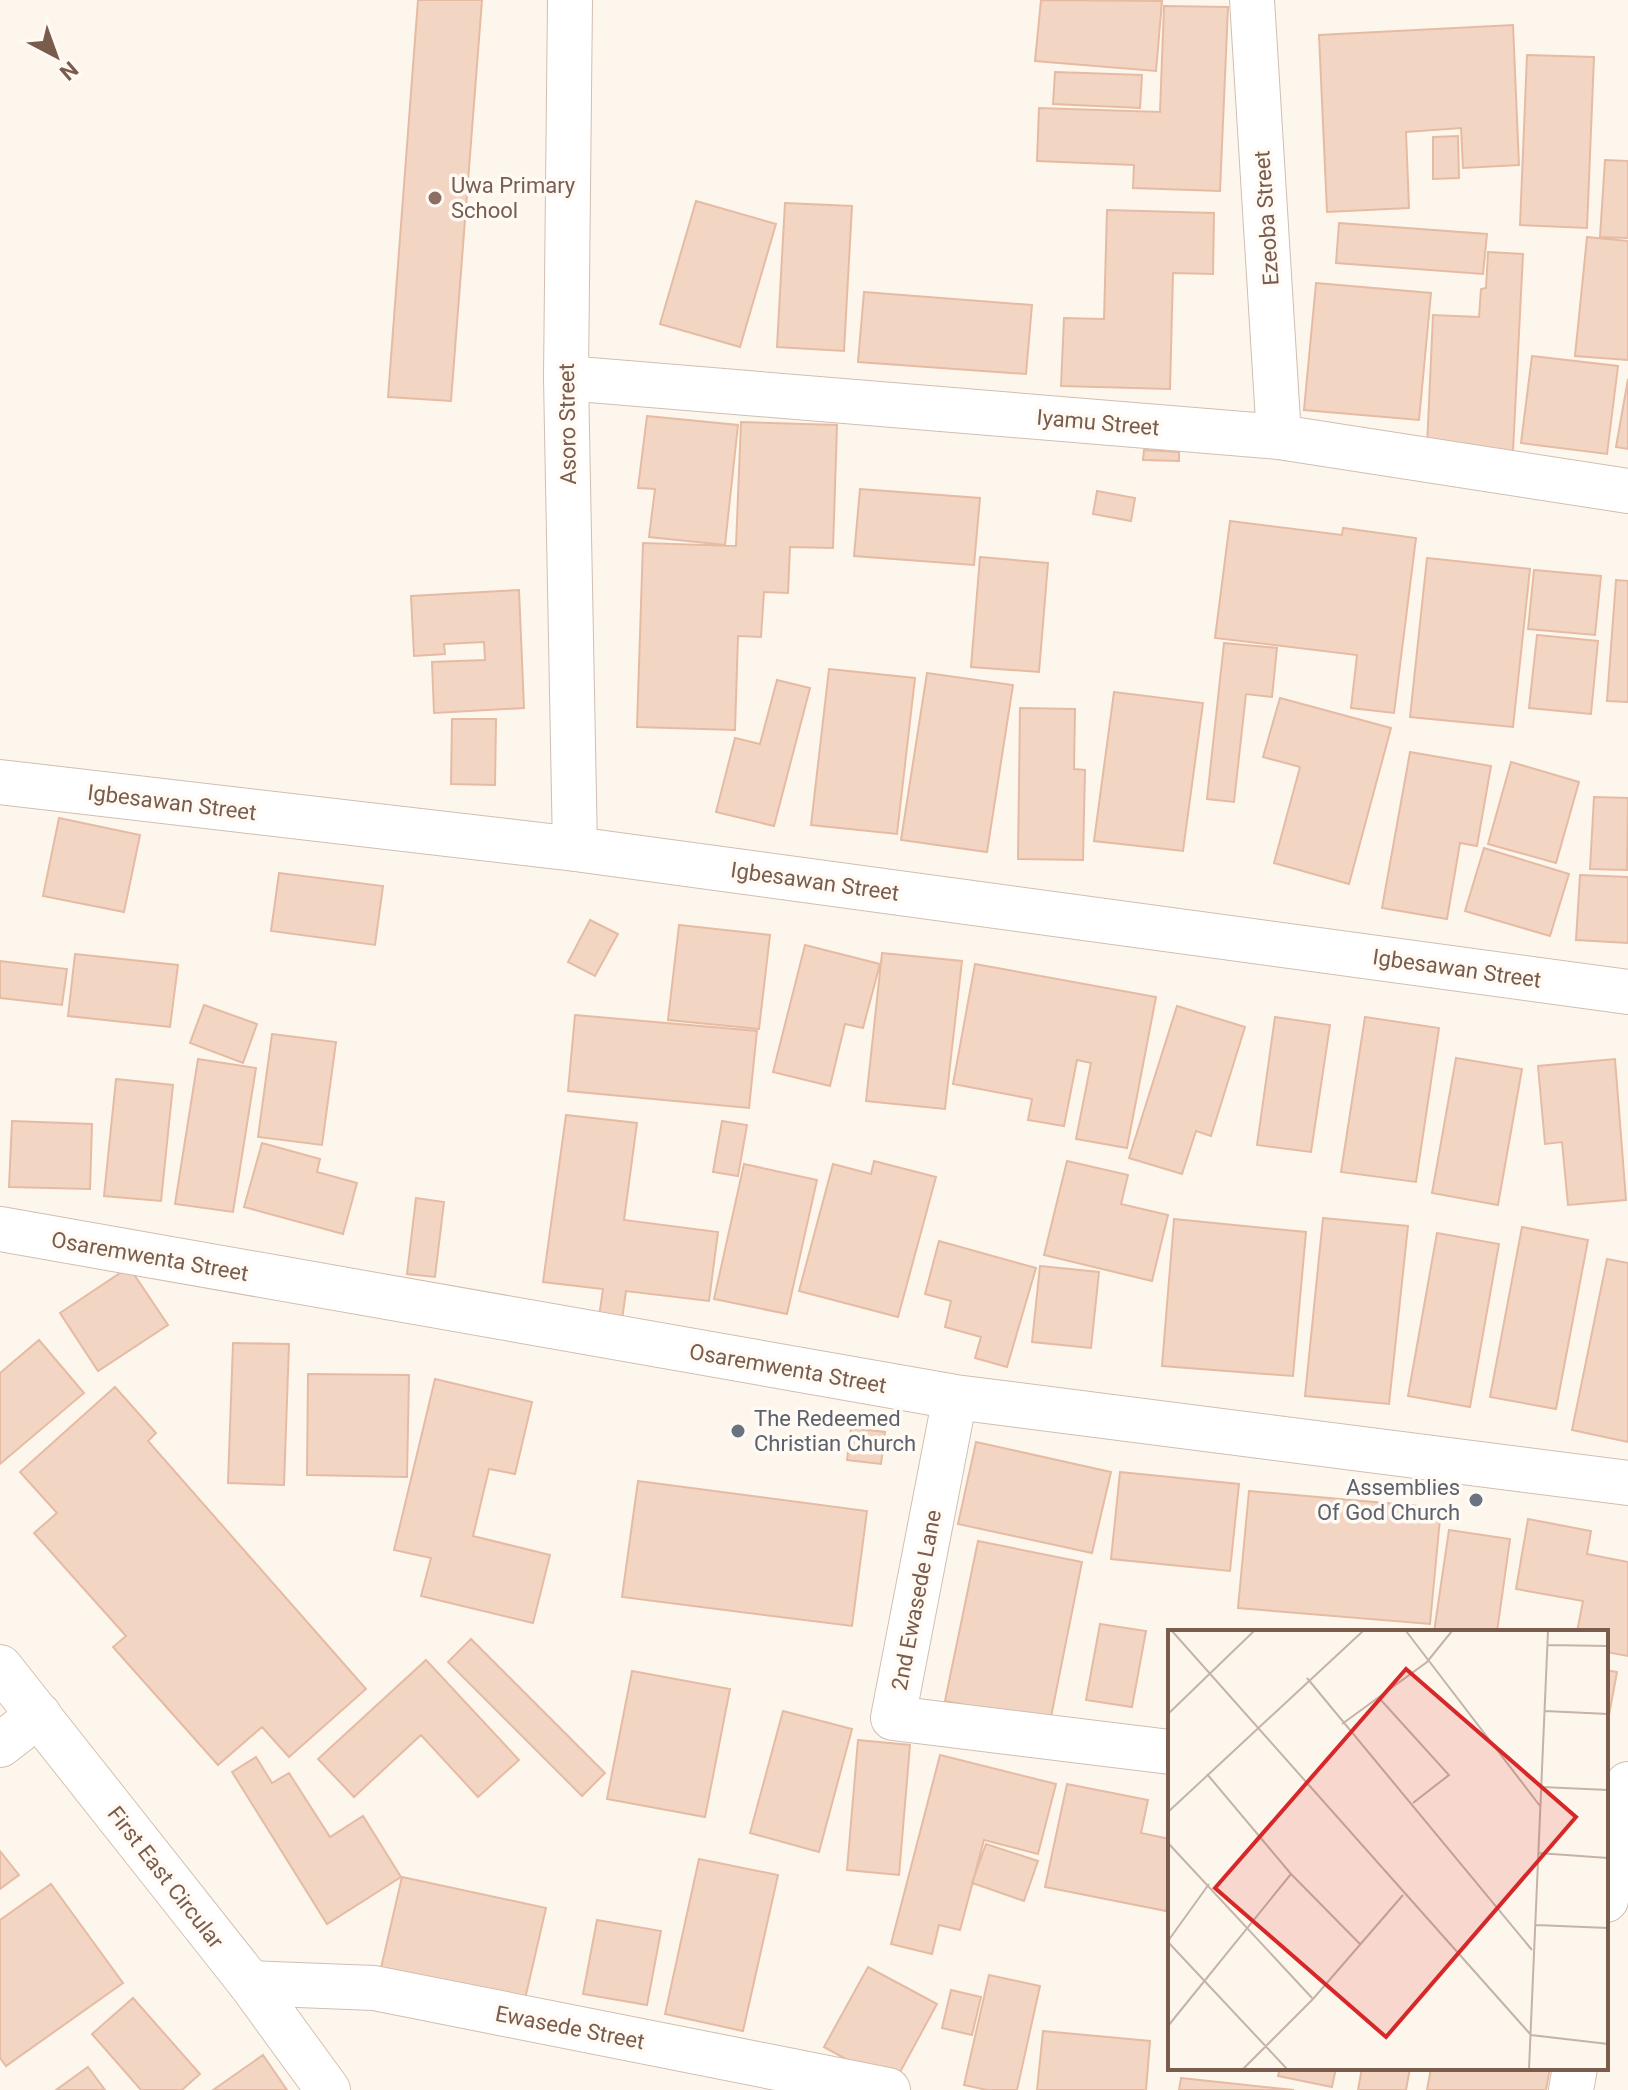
<svg xmlns="http://www.w3.org/2000/svg" width="1628" height="2090" font-family="Roboto,sans-serif">
  <style>
    .building { fill: #f3d5c3; stroke: #e6bba3; stroke-width: 2 }
    .lines { fill: none; stroke-linecap: round; stroke-linejoin: round }
    .street-casing { stroke: #d1beb0; stroke-width: 46 }
    .secondary-casing { stroke: #d6c0b0; stroke-width: 46 }
    .street { stroke: #fff; stroke-width: 44 }
    .secondary { stroke: #fff; stroke-width: 44 }
    .education-dot { fill: #8d6e63; stroke: #fffaf3; stroke-width: 3 }
    .worship-dot { fill: #6b7280; stroke: #fffaf3; stroke-width: 3 }
    .labels { text-anchor: middle; stroke-width: 7; stroke-linejoin: round; paint-order: stroke }
    .education-label { font-size: 22px; fill: #785e54; stroke: #fffaf3; text-anchor: start }
    .street-label { font-size: 22px; fill: #7a5c4d; stroke: #fffaf3 }
    .worship-label { font-size: 22px; fill: #5b616d; stroke: #fffaf3; text-anchor: start }
    .inset-road { fill: none; stroke: #c5b3a7; stroke-width: 2 }
    .view { fill: #d62828; fill-opacity: 0.15; stroke: #d62828; stroke-width: 4 }
    .inset-edge { fill: none; stroke: #7a5c4d; stroke-width: 4 }
  </style>
  <rect width="100%" height="100%" fill="#fdf6ec"/>
  <!-- building -->
  <path class="building" d="M 418,0 L 482,0 L 451,401 L 388,397 Z
    M 1041,0 L 1162,1 L 1156,71 L 1035,61 Z
    M 1164,6 L 1228,7 L 1220,191 L 1133,188 L 1134,165 L 1037,161 L 1039,108 L 1160,112 Z
    M 1513,25 L 1519,165 L 1463,168 L 1461,128 L 1406,132 L 1409,208 L 1327,212 L 1319,35 Z
    M 1527,55 L 1594,57 L 1587,228 L 1520,225 Z
    M 1055,72 L 1142,75 L 1140,108 L 1053,104 Z
    M 1458,136 L 1459,178 L 1433,179 L 1433,137 Z
    M 1605,160 L 1628,161 L 1628,238 L 1600,237 Z
    M 696,201 L 776,224 L 740,347 L 660,324 Z
    M 785,203 L 852,206 L 844,351 L 777,347 Z
    M 1107,210 L 1214,213 L 1213,274 L 1173,273 L 1170,389 L 1061,386 L 1064,318 L 1104,319 Z
    M 1339,223 L 1487,234 L 1483,274 L 1336,263 Z
    M 1587,237 L 1628,241 L 1628,360 L 1575,356 Z
    M 1488,252 L 1523,254 L 1513,451 L 1427,447 L 1433,315 L 1479,317 L 1481,289 L 1486,288 Z
    M 1316,283 L 1431,293 L 1419,420 L 1304,410 Z
    M 864,292 L 1032,305 L 1026,374 L 858,362 Z
    M 1532,356 L 1618,366 L 1607,454 L 1521,443 Z
    M 1628,379 L 1628,449 L 1616,447 Z
    M 647,416 L 738,425 L 725,545 L 649,537 L 655,489 L 638,488 Z
    M 741,422 L 837,425 L 833,548 L 790,547 L 788,593 L 764,592 L 761,637 L 738,636 L 735,730 L 637,727 L 643,543 L 736,546 Z
    M 1144,450 L 1179,452 L 1179,461 L 1143,460 Z
    M 860,489 L 980,498 L 974,565 L 854,556 Z
    M 1097,491 L 1135,498 L 1131,521 L 1093,514 Z
    M 1230,521 L 1342,535 L 1343,528 L 1416,538 L 1394,713 L 1351,708 L 1357,655 L 1215,638 Z
    M 980,557 L 1048,563 L 1039,672 L 971,667 Z
    M 1427,558 L 1530,569 L 1513,727 L 1410,717 Z
    M 1534,570 L 1601,576 L 1595,635 L 1528,629 Z
    M 1616,580 L 1628,581 L 1628,702 L 1607,701 Z
    M 519,590 L 524,708 L 434,713 L 432,662 L 485,660 L 484,642 L 444,644 L 445,654 L 414,656 L 411,596 Z
    M 1537,635 L 1598,641 L 1591,714 L 1529,708 Z
    M 1224,643 L 1277,648 L 1272,697 L 1246,694 L 1234,802 L 1207,799 Z
    M 829,669 L 915,678 L 897,834 L 811,825 Z
    M 927,673 L 1013,685 L 987,852 L 901,840 Z
    M 777,680 L 810,688 L 774,826 L 716,812 L 735,738 L 760,744 Z
    M 1114,692 L 1203,703 L 1183,851 L 1094,841 Z
    M 1280,698 L 1391,728 L 1349,884 L 1274,863 L 1300,767 L 1263,757 Z
    M 1020,708 L 1075,709 L 1074,769 L 1085,770 L 1083,860 L 1018,859 Z
    M 452,719 L 496,719 L 495,785 L 451,784 Z
    M 1410,752 L 1491,766 L 1477,846 L 1460,843 L 1447,919 L 1382,908 Z
    M 1511,762 L 1579,782 L 1556,863 L 1488,844 Z
    M 1594,797 L 1628,798 L 1627,870 L 1590,869 Z
    M 59,818 L 140,835 L 124,912 L 43,896 Z
    M 1484,848 L 1569,874 L 1550,936 L 1465,911 Z
    M 279,873 L 383,886 L 375,945 L 271,931 Z
    M 1580,875 L 1628,877 L 1628,943 L 1576,940 Z
    M 590,920 L 618,934 L 595,976 L 568,962 Z
    M 679,925 L 770,935 L 759,1029 L 668,1020 Z
    M 805,945 L 880,964 L 863,1028 L 845,1024 L 830,1086 L 773,1072 Z
    M 882,953 L 962,961 L 945,1109 L 866,1101 Z
    M 75,954 L 178,965 L 170,1027 L 68,1016 Z
    M 0,961 L 67,969 L 62,1005 L 0,998 Z
    M 975,964 L 1156,997 L 1127,1148 L 1076,1139 L 1091,1063 L 1077,1060 L 1064,1126 L 1028,1120 L 1032,1099 L 953,1084 Z
    M 204,1005 L 257,1024 L 243,1063 L 190,1043 Z
    M 1177,1006 L 1245,1027 L 1211,1136 L 1196,1131 L 1182,1174 L 1129,1158 Z
    M 575,1015 L 757,1031 L 749,1108 L 568,1091 Z
    M 1275,1017 L 1330,1025 L 1311,1152 L 1257,1145 Z
    M 1365,1017 L 1439,1028 L 1416,1182 L 1341,1172 Z
    M 272,1034 L 336,1042 L 322,1145 L 258,1137 Z
    M 1456,1058 L 1522,1069 L 1498,1205 L 1432,1193 Z
    M 198,1059 L 256,1068 L 233,1212 L 175,1204 Z
    M 1615,1059 L 1626,1200 L 1568,1205 L 1562,1142 L 1545,1144 L 1538,1066 Z
    M 116,1079 L 173,1085 L 161,1201 L 104,1196 Z
    M 566,1115 L 637,1123 L 624,1220 L 718,1232 L 709,1301 L 626,1291 L 621,1327 L 598,1324 L 603,1289 L 543,1282 Z
    M 12,1121 L 92,1124 L 90,1189 L 9,1187 Z
    M 722,1121 L 747,1125 L 738,1176 L 713,1172 Z
    M 262,1143 L 320,1159 L 317,1172 L 357,1183 L 343,1234 L 244,1207 Z
    M 874,1161 L 936,1177 L 898,1317 L 799,1291 L 833,1164 L 871,1174 Z
    M 1067,1161 L 1128,1175 L 1121,1204 L 1168,1215 L 1152,1281 L 1044,1255 Z
    M 744,1164 L 817,1180 L 787,1314 L 714,1299 Z
    M 416,1198 L 444,1202 L 435,1277 L 407,1274 Z
    M 1323,1218 L 1408,1226 L 1389,1404 L 1305,1396 Z
    M 1174,1219 L 1306,1232 L 1293,1376 L 1162,1366 Z
    M 1522,1227 L 1588,1240 L 1556,1409 L 1490,1397 Z
    M 1437,1233 L 1499,1244 L 1470,1407 L 1408,1396 Z
    M 939,1241 L 1036,1268 L 1007,1367 L 975,1358 L 981,1337 L 945,1327 L 951,1301 L 925,1294 Z
    M 1607,1259 L 1628,1263 L 1628,1442 L 1572,1430 Z
    M 1040,1266 L 1099,1272 L 1091,1348 L 1032,1342 Z
    M 129,1267 L 168,1325 L 98,1371 L 60,1313 Z
    M 39,1340 L 84,1393 L 0,1464 L 0,1373 Z
    M 233,1343 L 289,1344 L 284,1485 L 228,1483 Z
    M 308,1374 L 409,1375 L 407,1477 L 307,1475 Z
    M 435,1379 L 532,1402 L 515,1474 L 489,1469 L 473,1536 L 550,1555 L 533,1623 L 421,1596 L 431,1558 L 394,1550 Z
    M 115,1387 L 156,1433 L 148,1441 L 366,1689 L 289,1757 L 262,1727 L 218,1765 L 113,1647 L 126,1636 L 34,1533 L 57,1513 L 20,1472 Z
    M 851,1428 L 885,1432 L 881,1464 L 847,1460 Z
    M 976,1442 L 1111,1472 L 1092,1553 L 958,1524 Z
    M 1120,1472 L 1239,1484 L 1230,1571 L 1111,1559 Z
    M 638,1481 L 867,1511 L 852,1626 L 622,1597 Z
    M 1249,1491 L 1441,1508 L 1430,1624 L 1238,1608 Z
    M 1528,1519 L 1591,1531 L 1587,1554 L 1628,1562 L 1628,1656 L 1606,1652 L 1606,1632 L 1577,1632 L 1583,1601 L 1516,1589 Z
    M 1449,1530 L 1510,1539 L 1497,1632 L 1434,1632 Z
    M 978,1541 L 1082,1562 L 1050,1722 L 945,1701 Z
    M 1100,1624 L 1146,1631 L 1132,1707 L 1086,1700 Z
    M 471,1639 L 605,1773 L 582,1796 L 448,1662 Z
    M 426,1660 L 519,1760 L 478,1797 L 421,1735 L 354,1797 L 318,1759 Z
    M 1606,1670 L 1617,1672 L 1606,1731 Z
    M 632,1671 L 730,1689 L 705,1817 L 607,1799 Z
    M 783,1711 L 852,1729 L 819,1852 L 750,1833 Z
    M 858,1740 L 910,1745 L 899,1875 L 847,1870 Z
    M 940,1755 L 1056,1784 L 1038,1854 L 984,1840 L 960,1930 L 939,1925 L 932,1954 L 891,1944 Z
    M 256,1757 L 272,1783 L 289,1773 L 330,1837 L 363,1816 L 401,1877 L 327,1924 L 232,1772 Z
    M 1067,1784 L 1148,1800 L 1141,1833 L 1170,1839 L 1170,1892 L 1166,1911 L 1045,1887 Z
    M 986,1844 L 1038,1861 L 1024,1901 L 972,1883 Z
    M 0,1851 L 19,1875 L 0,1889 Z
    M 699,1859 L 778,1875 L 743,2031 L 665,2014 Z
    M 402,1877 L 546,1908 L 525,1999 L 381,1968 Z
    M 51,1884 L 123,1983 L 6,2066 L 0,2058 L 0,1920 Z
    M 597,1920 L 661,1931 L 647,2005 L 583,1994 Z
    M 868,1967 L 937,2004 L 893,2085 L 824,2047 Z
    M 989,1975 L 1040,1986 L 1017,2090 L 987,2090 L 964,2085 Z
    M 951,1990 L 981,1997 L 972,2035 L 942,2028 Z
    M 133,1998 L 200,2074 L 182,2090 L 141,2090 L 92,2034 Z
    M 1043,2031 L 1150,2041 L 1146,2090 L 1037,2090 Z
    M 263,2055 L 287,2090 L 213,2090 Z
    M 88,2067 L 105,2090 L 56,2090 Z
    M 1280,2068 L 1336,2068 L 1332,2087 L 1278,2076 Z
    M 1362,2068 L 1410,2068 L 1406,2090 L 1358,2090 Z
    M 1431,2068 L 1550,2068 L 1546,2090 L 1427,2090 Z
    M 1181,2078 L 1294,2090 L 1179,2090 Z"/>
  <g class="lines">
    <defs>
      <path id="street" d="M 570,0 L 566,378 L 575,849
        M 1252,0 L 1279,437
        M 566,378 L 1279,437 L 1628,491
        M 0,782 L 575,849 L 1628,992
        M 0,1229 L 955,1397 L 1628,1483
        M 955,1397 L 893,1718 L 1170,1752
        M 0,1745 L 39,1715
        M 1606,1900 L 1628,1784
        M 250,1983 L 374,1988 L 888,2090
        M 1571,2090 L 1575,2068"/>
      <path id="secondary" d="M 0,1667 L 250,1983 L 328,2090"/>
    </defs>
    <!-- street casing -->
    <use href="#street" class="street-casing"/>
    <!-- secondary casing -->
    <use href="#secondary" class="secondary-casing"/>
    <!-- street -->
    <use href="#street" class="street"/>
    <!-- secondary -->
    <use href="#secondary" class="secondary"/>
  </g>
  <!-- markers -->
  <circle class="education-dot" cx="435" cy="198" r="8"/>
  <g class="worship-dot">
    <circle cx="738" cy="1431" r="8"/>
    <circle cx="1476" cy="1500" r="8"/>
  </g>
  <g class="labels">
    <!-- education labels -->
    <g class="education-label">
      <text x="451" y="193">Uwa Primary<tspan x="451" dy="25">School</tspan></text>
    </g>
    <!-- street labels -->
    <g class="street-label">
      <text transform="translate(1266 218) rotate(-94)" y="8">Ezeoba Street</text>
      <text transform="translate(1098 422) rotate(5)" y="8">Iyamu Street</text>
      <text transform="translate(567 424) rotate(-91)" y="8">Asoro Street</text>
      <text transform="translate(172 802) rotate(7)" y="8">Igbesawan Street</text>
      <text transform="translate(815 881) rotate(8)" y="8">Igbesawan Street</text>
      <text transform="translate(1457 968) rotate(8)" y="8">Igbesawan Street</text>
      <text transform="translate(150 1256) rotate(10)" y="8">Osaremwenta Street</text>
      <text transform="translate(788 1368) rotate(10)" y="8">Osaremwenta Street</text>
      <text transform="translate(916 1600) rotate(-79)" y="8">2nd Ewasede Lane</text>
      <text transform="translate(166 1877) rotate(52)" y="8">First East Circular</text>
      <text transform="translate(570 2027) rotate(11)" y="8">Ewasede Street</text>
    </g>
    <!-- worship labels -->
    <g class="worship-label">
      <text x="754" y="1426">The Redeemed<tspan x="754" dy="25">Christian Church</tspan></text>
      <text x="1460" y="1495" text-anchor="end">Assemblies<tspan x="1460" dy="25">Of God Church</tspan></text>
    </g>
  </g>
  <!-- overview -->
  <g transform="translate(1168 1630)">
    <rect width="440" height="440" fill="#fdf6ec"/>
    <path class="inset-road" d="M 4,1 L 363,405 L 440,414M 238,1 L 372,176M 380,15 L 440,16M 139,48 L 364,320M 212,69 L 281,145 L 245,173M 377,81 L 440,84M 0,84 L 86,1M 174,94 L 259,32 L 284,1M 39,144 L 123,244 L 193,315M 374,157 L 440,160M 0,182 L 195,1M 0,213 L 145,369M 370,223 L 440,228M 368,295 L 440,298M 0,311 L 41,254M 0,312 L 119,439M 0,396 L 123,244M 75,439 L 145,369 L 235,265M 361,439 L 380,1"/>
    <path class="view" d="M 238,39 L 408,187 L 218,407 L 47,258 Z"/>
    <rect width="440" height="440" class="inset-edge"/>
  </g>
  <!-- north arrow -->
  <g transform="translate(56 56) rotate(139)" stroke="#fffaf3" stroke-width="6" paint-order="stroke">
  <path d="M0-6L14 30L0 20L-14 30Z" fill="#7a5c4d"/>
  <text y="-12" font-size="22" font-weight="bold" text-anchor="middle" fill="#7a5c4d">N</text>
  </g>
</svg>
